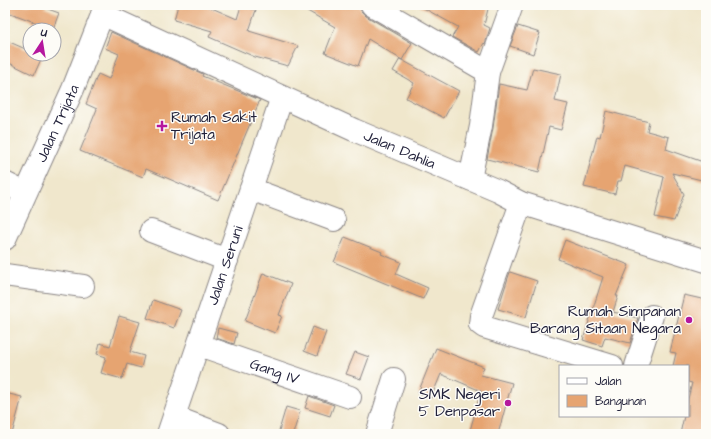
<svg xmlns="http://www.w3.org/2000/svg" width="711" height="439" font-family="'Architects Daughter',sans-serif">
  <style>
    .building { fill: #e6a471 }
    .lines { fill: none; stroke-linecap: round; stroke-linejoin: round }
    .minor-casing { stroke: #898484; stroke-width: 24 }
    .minor { stroke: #fff; stroke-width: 22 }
    .poi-dot { fill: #b5179e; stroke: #fdfcf7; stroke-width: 1.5 }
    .labels { text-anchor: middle; stroke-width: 3; stroke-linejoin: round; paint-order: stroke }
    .poi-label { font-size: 15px; fill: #22223b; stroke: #fdfcf7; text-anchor: end }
    .street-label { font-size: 15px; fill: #22223b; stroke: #fdfcf7 }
  </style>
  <rect width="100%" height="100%" fill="#fdfcf7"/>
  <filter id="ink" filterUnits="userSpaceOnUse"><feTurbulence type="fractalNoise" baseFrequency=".025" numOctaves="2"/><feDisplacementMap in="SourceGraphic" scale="8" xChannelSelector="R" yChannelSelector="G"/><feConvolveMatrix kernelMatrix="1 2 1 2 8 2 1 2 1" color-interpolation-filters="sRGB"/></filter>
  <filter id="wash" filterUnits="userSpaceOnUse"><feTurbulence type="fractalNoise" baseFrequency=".012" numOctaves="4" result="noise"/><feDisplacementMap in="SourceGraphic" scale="16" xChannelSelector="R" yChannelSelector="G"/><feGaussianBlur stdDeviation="0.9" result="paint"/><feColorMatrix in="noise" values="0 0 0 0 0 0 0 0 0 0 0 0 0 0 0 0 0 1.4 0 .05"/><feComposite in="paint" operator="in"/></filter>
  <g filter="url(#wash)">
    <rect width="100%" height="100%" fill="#f0e7cc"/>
    <g id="blocks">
      <!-- building -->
      <path class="building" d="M 5,5 L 47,5 L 45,8 L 59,13 L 53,29 L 5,11 Z
        M 178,5 L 205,5 L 237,19 L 241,6 L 256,10 L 249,31 L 298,46 L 288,66 L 255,57 L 209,37 L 212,31 L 174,20 Z
        M 297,5 L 360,5 L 361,11 L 366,16 L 412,43 L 402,60 L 368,39 L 358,66 L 325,53 L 335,27 Z
        M 418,5 L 489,5 L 484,25 L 490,28 L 485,44 L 484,43 L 479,52 L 452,37 L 458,27 Z
        M 518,26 L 540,33 L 533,54 L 510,46 Z
        M 111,32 L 203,74 L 202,76 L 260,100 L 218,200 L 146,169 L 143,177 L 80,151 L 97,109 L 86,104 L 98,74 L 109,79 L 119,54 L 105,48 Z
        M 5,40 L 30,51 L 30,54 L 36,54 L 42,57 L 34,75 L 5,61 Z
        M 400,59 L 459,91 L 444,118 L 406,98 L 414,83 L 393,71 Z
        M 533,68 L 561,74 L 555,101 L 568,104 L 561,130 L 549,127 L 539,172 L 487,159 L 493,128 L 499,84 L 527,90 Z
        M 606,111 L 649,122 L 647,131 L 669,137 L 666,149 L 706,163 L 706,181 L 672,173 L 684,194 L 674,221 L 655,217 L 664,177 L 625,166 L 621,181 L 618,181 L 615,194 L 584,187 L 597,136 L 600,137 Z
        M 345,237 L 382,252 L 381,254 L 401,262 L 396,274 L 428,288 L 423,299 L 334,262 Z
        M 565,240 L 629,265 L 616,296 L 618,296 L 613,312 L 638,318 L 630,343 L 605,337 L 602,346 L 583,340 L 603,277 L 558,259 Z
        M 510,272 L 537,281 L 526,317 L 498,309 Z
        M 263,273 L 291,284 L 279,315 L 282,316 L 275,333 L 245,321 Z
        M 684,295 L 706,300 L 706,434 L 680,434 L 684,416 L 688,416 L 688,399 L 692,383 L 688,382 L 688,366 L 673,366 L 676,353 L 670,352 Z
        M 153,300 L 181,310 L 174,328 L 147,318 Z
        M 119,316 L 140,322 L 130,352 L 144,356 L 141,368 L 127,364 L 122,379 L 101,373 L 106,357 L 97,354 L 100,343 L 110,346 Z
        M 313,327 L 326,332 L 317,356 L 304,351 Z
        M 218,328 L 237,333 L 234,344 L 216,338 Z
        M 436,348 L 484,367 L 481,375 L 512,383 L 498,434 L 469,434 L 481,391 L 441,374 L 431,398 L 418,393 Z
        M 355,352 L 369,357 L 361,379 L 346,374 Z
        M 5,393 L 22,397 L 12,434 L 5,434 Z
        M 309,396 L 334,405 L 330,416 L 305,408 Z
        M 286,407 L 300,411 L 293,434 L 278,434 Z"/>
    </g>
  </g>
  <g filter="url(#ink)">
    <use href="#blocks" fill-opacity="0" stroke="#898484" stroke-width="1"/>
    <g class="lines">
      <defs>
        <g id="minor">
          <path d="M 372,5 L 488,72"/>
          <path id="s1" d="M 102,14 L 354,130 L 498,191 L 521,203 L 706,261"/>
          <path d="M 470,179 L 481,126 L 488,72 L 512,5"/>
          <path d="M 5,183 L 25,193"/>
          <path d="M 251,189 L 334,220"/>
          <path d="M 521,203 L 481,316 L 480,324 L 484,327 L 612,366"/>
          <path d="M 151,231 L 227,260"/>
          <path id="s2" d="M 5,239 L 73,89 L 106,5"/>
          <path d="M 5,275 L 83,286"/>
          <path id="s3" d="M 199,345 L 350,397"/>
          <path d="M 636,366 L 652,316"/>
          <path d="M 174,417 L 219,434"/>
          <path id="s4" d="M 168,434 L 282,97"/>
          <path d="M 377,434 L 394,379"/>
        </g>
      </defs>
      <!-- minor casing -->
      <use href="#minor" class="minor-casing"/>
      <!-- minor -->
      <use href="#minor" class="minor"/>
    </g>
  </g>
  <!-- markers -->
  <g class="poi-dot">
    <path d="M160 120h4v4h4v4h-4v4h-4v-4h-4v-4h4z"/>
    <circle cx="689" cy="320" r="4"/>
    <circle cx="508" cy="403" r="4"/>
  </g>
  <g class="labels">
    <!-- poi labels -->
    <g class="poi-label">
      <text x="171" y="122" text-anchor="start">Rumah Sakit<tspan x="171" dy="17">Trijata</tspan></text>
      <text x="681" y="316">Rumah Simpanan<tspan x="681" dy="17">Barang Sitaan Negara</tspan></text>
      <text x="500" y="399">SMK Negeri<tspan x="500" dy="17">5 Denpasar</tspan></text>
    </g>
    <!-- street labels -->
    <g class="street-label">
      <text dy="5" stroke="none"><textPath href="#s2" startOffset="127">Jalan Trijata</textPath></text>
      <text dy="5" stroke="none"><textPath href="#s1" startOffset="327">Jalan Dahlia</textPath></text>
      <text dy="5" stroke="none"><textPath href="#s4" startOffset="178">Jalan Seruni</textPath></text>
      <text dy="5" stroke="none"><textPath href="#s3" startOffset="80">Gang IV</textPath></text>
    </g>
  </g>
  <!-- margin -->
  <rect width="711" height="439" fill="none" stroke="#fdfcf7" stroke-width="20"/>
  <!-- legend -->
  <rect x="559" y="365" width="130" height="52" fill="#fdfcf7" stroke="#a5a5ac"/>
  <rect x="567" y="378" width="20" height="6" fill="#ffffff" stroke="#a5a5ac"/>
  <text x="595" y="385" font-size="12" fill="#22223b">Jalan</text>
  <rect x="567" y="395" width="20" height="12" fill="#e6a471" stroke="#a5a5ac"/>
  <text x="595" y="405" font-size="12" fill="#22223b">Bangunan</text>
  <!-- north arrow -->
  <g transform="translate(42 42) rotate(12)"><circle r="19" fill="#fdfcf7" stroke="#a5a5ac"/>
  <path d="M0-3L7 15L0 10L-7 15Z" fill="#b5179e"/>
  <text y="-6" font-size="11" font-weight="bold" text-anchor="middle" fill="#22223b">U</text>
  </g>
</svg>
